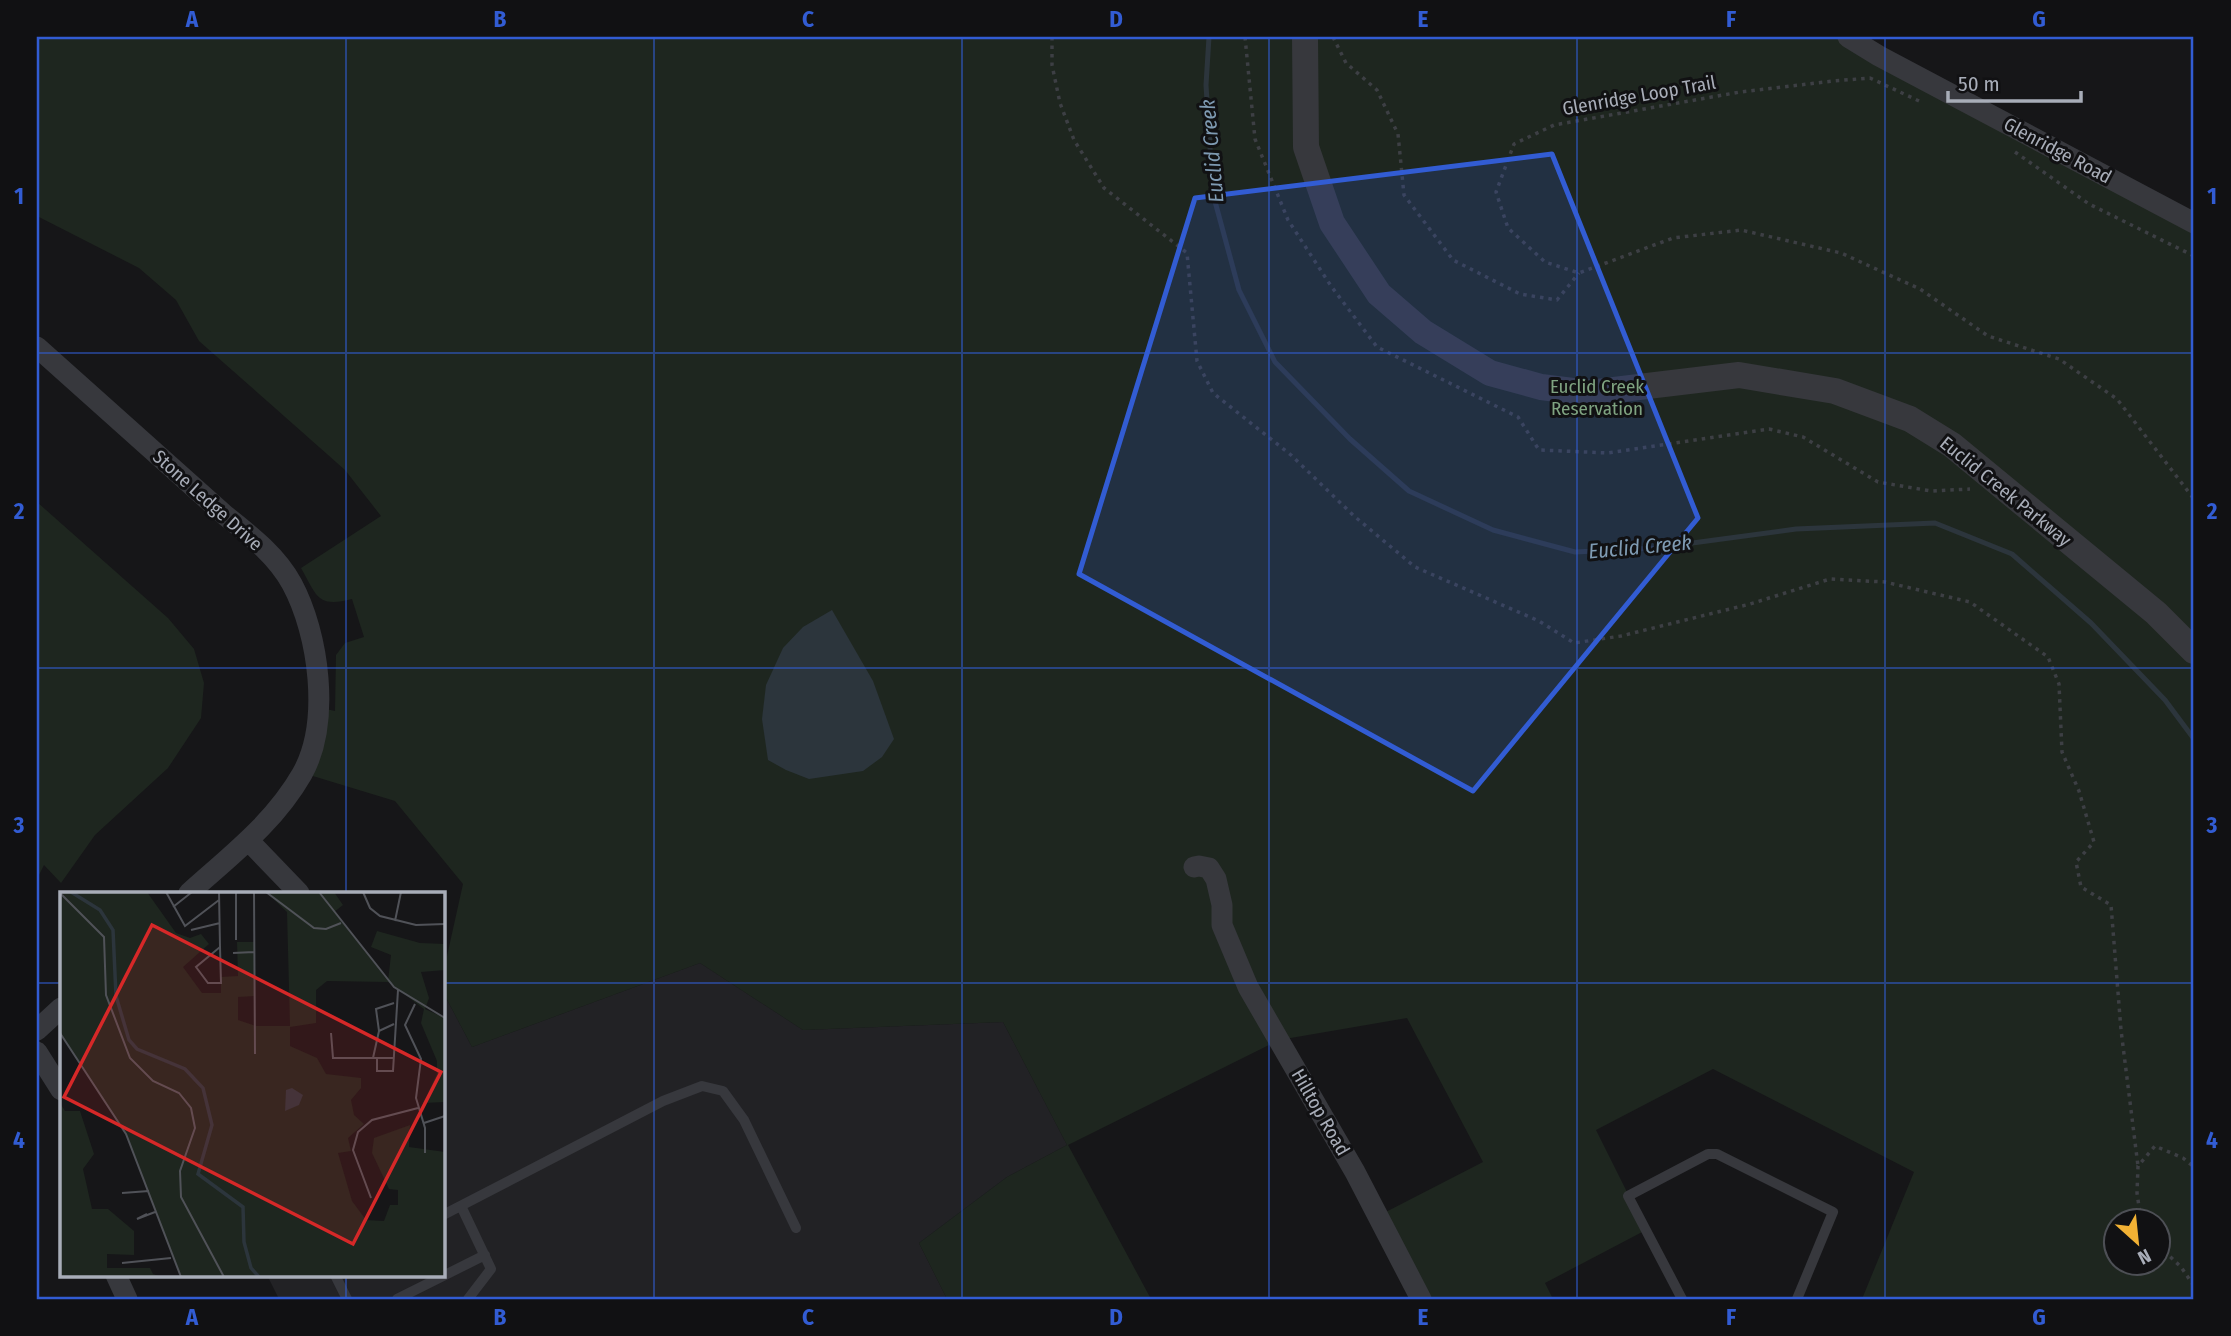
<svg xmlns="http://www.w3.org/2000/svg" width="2231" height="1336" font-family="'Fira Sans Condensed',sans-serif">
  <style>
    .built { fill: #222225 }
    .green { fill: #1e261f; fill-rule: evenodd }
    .water { fill: #2c353c }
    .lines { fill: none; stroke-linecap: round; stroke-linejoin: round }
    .stream { stroke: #2c353c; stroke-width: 5 }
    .path { stroke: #3d3f44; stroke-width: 3.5; stroke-dasharray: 3.5 5; stroke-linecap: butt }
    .service { stroke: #37383d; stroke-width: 10 }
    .minor { stroke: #37383d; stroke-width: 21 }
    .tertiary { stroke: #37383d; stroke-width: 26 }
    .marked { fill: #325cd3; fill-opacity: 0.2; stroke: #325cd3; stroke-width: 5; stroke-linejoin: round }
    .grid { fill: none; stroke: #325cd3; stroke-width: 2; stroke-opacity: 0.55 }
    .labels { text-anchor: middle; stroke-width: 6; stroke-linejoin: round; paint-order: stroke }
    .street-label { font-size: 19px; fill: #a8adb8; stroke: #111113 }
    .park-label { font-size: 19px; fill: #7fa381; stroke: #111113 }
    .water-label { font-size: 21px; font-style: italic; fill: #7f9bb3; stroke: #111113 }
    .inset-river { fill: none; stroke: #2c353c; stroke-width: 3.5 }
    .inset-road { fill: none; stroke: #505258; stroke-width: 2 }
    .view { fill: #d62828; fill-opacity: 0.15; stroke: #d62828; stroke-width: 3.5 }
    .inset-edge { fill: none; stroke: #a8adb8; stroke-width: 3.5 }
    .neatline { fill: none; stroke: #325cd3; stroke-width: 2.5 }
    .grid-label { font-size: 23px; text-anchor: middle; font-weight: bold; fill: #325cd3 }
  </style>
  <rect width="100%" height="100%" fill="#161618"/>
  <!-- built -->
  <path class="built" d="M 700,963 L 803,1030 L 1003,1022 L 1067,1145 L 1007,1177 L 919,1243 L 947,1299 L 279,1299 L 267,1275 L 443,1275 L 443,992 L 472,1047 Z"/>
  <!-- green -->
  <path class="green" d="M 37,37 L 1848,37 L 2194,223 L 2194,1299 L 1862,1299 L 1914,1172 L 1713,1069 L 1596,1130 L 1646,1230 L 1545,1283 L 1553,1299 L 1421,1299 L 1378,1216 L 1483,1162 L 1407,1018 L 1279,1040 L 1068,1145 L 1151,1299 L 947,1299 L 919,1243 L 1007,1177 L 1067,1145 L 1003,1022 L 803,1030 L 700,963 L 472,1047 L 443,992 L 443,974 L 463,884 L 395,801 L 303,773 L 317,707 L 335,711 L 336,655 L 345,643 L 364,637 L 352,599 C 317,608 317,596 301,568 L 381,516 L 345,470 L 199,341 L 176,300 L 139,268 L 37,216 ZM 2116,1220 L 2158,1220 L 2158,1262 L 2116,1262 Z
    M 37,502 L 168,618 L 194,649 L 204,683 L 201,718 L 168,768 L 95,835 L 61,883 L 44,865 L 37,879 Z"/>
  <!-- water -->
  <path class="water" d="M 832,610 L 873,681 L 894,739 L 882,757 L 863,771 L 809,779 L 786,770 L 768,760 L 762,719 L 766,685 L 783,648 L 803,627 Z"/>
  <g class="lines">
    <!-- stream -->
    <path class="stream" d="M 1209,37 L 1206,85 L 1213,194 L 1239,290 L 1275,362 L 1350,439 L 1409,491 L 1493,530 L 1575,552 L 1655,548 L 1796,529 L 1935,523 L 2012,554 L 2091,623 L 2165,700 L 2194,739"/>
    <!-- path -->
    <path class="path" d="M 1052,37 L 1052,65 L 1060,103 L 1074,140 L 1104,188 L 1187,253 L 1197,361 L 1213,393 L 1291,455 L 1354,516 L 1415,567 L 1539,621 L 1574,643 L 1621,636 L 1750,604 L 1830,579 L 1885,582 L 1970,602 L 2048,657 L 2059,684 L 2062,752 L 2079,791 L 2094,842 L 2076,862 L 2081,887 L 2111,905 L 2121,1030 L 2138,1166
      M 1245,37 L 1255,139 L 1288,220 L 1331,286 L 1377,347 L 1518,417 L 1539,450 L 1608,453 L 1769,429 L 1803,437 L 1878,482 L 1931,491 L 1970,489
      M 1333,37 L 1346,63 L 1377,90 L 1398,134 L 1404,195 L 1453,260 L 1520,294 L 1557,300 L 1579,273
      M 1919,101 L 1870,78 L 1833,81 L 1740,92 L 1554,125 L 1514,144 L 1496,192 L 1508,228 L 1545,262 L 1579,273 L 1673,238 L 1741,230 L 1841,253 L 1920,289 L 1988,336 L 2059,359 L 2117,399 L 2194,499
      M 2015,152 L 2089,204 L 2194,256
      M 2141,1220 L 2137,1193 L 2138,1166 L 2155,1146 L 2183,1158 L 2194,1167
      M 2158,1245 L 2181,1267 L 2194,1286"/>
    <!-- service -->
    <path class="service" d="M 461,1206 L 491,1269 L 468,1299
      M 443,1215 L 663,1101 L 702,1086 L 723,1091 L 744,1120 L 796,1228
      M 335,1275 L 347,1299
      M 397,1299 L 485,1255
      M 1682,1299 L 1628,1196 L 1708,1154 L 1717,1154 L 1833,1212 L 1797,1299"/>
    <!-- minor -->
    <path class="minor" d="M 1848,37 L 1879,56 L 2194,223
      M 37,347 L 226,516 C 250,535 277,556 292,584 C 319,634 331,723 302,774 C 274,823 230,856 189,893
      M 248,840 L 299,893
      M 1194,867 L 1199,866 L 1209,868 L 1216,879 L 1222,905 L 1222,925 L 1248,987 L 1355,1172 L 1421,1299
      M 37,1030 L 61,1008
      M 37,1052 L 61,1090
      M 116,1275 L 127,1299"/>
    <!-- tertiary -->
    <path class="tertiary" d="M 1305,37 L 1306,147 L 1332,223 L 1379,294 L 1423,332 L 1490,373 L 1541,387 L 1589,393 L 1739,375 L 1835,391 L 1910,419 L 1952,445 L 2156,613 L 2194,651"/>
  </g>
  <!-- marked area -->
  <path class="marked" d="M 1552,154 L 1698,518 L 1473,791 L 1079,574 L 1195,198 Z"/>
  <!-- grid -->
  <path class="grid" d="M 346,37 L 346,893M 654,37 L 654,1299M 962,37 L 962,1299M 1269,37 L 1269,1299M 1577,37 L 1577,1299M 1885,37 L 1885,1299M 37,353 L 2194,353M 37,668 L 2194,668M 37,983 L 61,983M 443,983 L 2194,983M 346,1275 L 346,1299"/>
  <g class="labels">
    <!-- street labels -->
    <g class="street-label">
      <text transform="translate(1639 95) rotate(-10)" y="7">Glenridge Loop Trail</text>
      <text transform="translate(2058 150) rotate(28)" y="7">Glenridge Road</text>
      <text transform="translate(2006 491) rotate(39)" y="7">Euclid Creek Parkway</text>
      <text transform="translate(208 500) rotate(42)" y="7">Stone Ledge Drive</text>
      <text transform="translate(1321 1112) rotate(60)" y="7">Hilltop Road</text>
    </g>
    <!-- park labels -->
    <g class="park-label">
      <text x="1597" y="393">Euclid Creek<tspan x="1597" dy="22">Reservation</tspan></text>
    </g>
    <!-- water labels -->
    <g class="water-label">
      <text transform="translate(1212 151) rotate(-95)" y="7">Euclid Creek</text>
      <text transform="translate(1640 547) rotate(-5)" y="7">Euclid Creek</text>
    </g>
  </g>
  <!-- overview -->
  <g transform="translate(60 892)">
    <rect width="385" height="385" fill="#161618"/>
    <path d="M 0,0 L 87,0 L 116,41 L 130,46 L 141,42 L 149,52 L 123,75 L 142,101 L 161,101 L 161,85 L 178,84 L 177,50 L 194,50 L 195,104 L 178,105 L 178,128 L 196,134 L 230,134 L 227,20 L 206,0 L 274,0 L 283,13 L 274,20 L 328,89 L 331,63 L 311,55 L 317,39 L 360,51 L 385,52 L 385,78 L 361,80 L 369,106 L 365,117 L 385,126 L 385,210 L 363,211 L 377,182 L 377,169 L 361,131 L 364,117 L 328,90 L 267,89 L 256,98 L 256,131 L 230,135 L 230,154 L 257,166 L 266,182 L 301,186 L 301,196 L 291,208 L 294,223 L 304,232 L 288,246 L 291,259 L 278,261 L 292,309 L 306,328 L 324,329 L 330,313 L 338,313 L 338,298 L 329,297 L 312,261 L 314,246 L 350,233 L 349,255 L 385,260 L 385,385 L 121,385 L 66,242 L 0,141 ZM 0,211 L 5,219 L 20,219 L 34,262 L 23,277 L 32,317 L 48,317 L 74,339 L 74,363 L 47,362 L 47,376 L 90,376 L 93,382 L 102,385 L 0,385 Z" fill="#1e261f"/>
    <path d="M 232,196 L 243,203 L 239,213 L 225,219 L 226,198 Z" fill="#2c353c"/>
    <path class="inset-river" d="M 11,0 L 40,18 L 53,38 L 56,104 L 69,148 L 77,157 L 125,177 L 143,196 L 152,233 L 138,282 L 183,315 L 184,350 L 191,376 L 199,385"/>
    <path class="inset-road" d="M 106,0 L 125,34 L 159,8M 159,0 L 160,55M 176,0 L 176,48M 194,0 L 195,162M 206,0 L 254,36 L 266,37 L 281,31M 259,0 L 334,95 L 385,126M 303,0 L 310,16 L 320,24 L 356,33 L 385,32M 0,1 L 44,45 L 46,103 L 70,166 L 93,189 L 119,201 L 131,216 L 135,236 L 120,279 L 121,305 L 164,385M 113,15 L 132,0M 335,29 L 341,0M 131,38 L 160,31M 160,55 L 161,91 L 148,91 L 136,75 ZM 173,61 L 194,60M 355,112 L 345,133 L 361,167 L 356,206 L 365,236 L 365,261M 334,132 L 319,139 L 316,117 L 334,111M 0,141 L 66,242 L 121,385M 271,141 L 273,166 L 333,166M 313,166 L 319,139M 317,166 L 317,179 L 333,179 L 338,98M 364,231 L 385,224M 62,301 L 89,299M 311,306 L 293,258 L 298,240 L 312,228 L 358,216M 87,322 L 77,327 L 95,320M 62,371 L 111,366"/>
    <path class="view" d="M 92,33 L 381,180 L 293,352 L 4,205 Z"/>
    <rect width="385" height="385" class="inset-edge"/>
  </g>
  <!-- border -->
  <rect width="2231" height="1336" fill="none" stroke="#111113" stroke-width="77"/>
  <!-- north arrow -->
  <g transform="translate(2137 1242) rotate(153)"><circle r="33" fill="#111113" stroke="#4d4f55" stroke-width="2"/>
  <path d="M0-5L12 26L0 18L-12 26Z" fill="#f2b134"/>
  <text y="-10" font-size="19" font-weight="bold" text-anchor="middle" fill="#a8adb8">N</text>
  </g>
  <!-- scale -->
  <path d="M1948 91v10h133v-10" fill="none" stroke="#a8adb8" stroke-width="3.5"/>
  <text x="1958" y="91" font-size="21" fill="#a8adb8" stroke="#111113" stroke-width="5" paint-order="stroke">50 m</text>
  <rect x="38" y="38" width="2154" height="1260" class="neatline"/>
  <g class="grid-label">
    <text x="192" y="27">A</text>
    <text x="500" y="27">B</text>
    <text x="808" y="27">C</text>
    <text x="1116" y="27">D</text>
    <text x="1423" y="27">E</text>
    <text x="1731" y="27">F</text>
    <text x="2039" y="27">G</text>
    <text x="19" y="204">1</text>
    <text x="2212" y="204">1</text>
    <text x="19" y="519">2</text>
    <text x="2212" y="519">2</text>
    <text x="19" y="833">3</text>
    <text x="2212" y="833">3</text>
    <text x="19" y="1148">4</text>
    <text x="2212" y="1148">4</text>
    <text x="192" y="1325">A</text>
    <text x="500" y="1325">B</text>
    <text x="808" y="1325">C</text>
    <text x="1116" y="1325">D</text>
    <text x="1423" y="1325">E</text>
    <text x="1731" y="1325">F</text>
    <text x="2039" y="1325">G</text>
  </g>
</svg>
